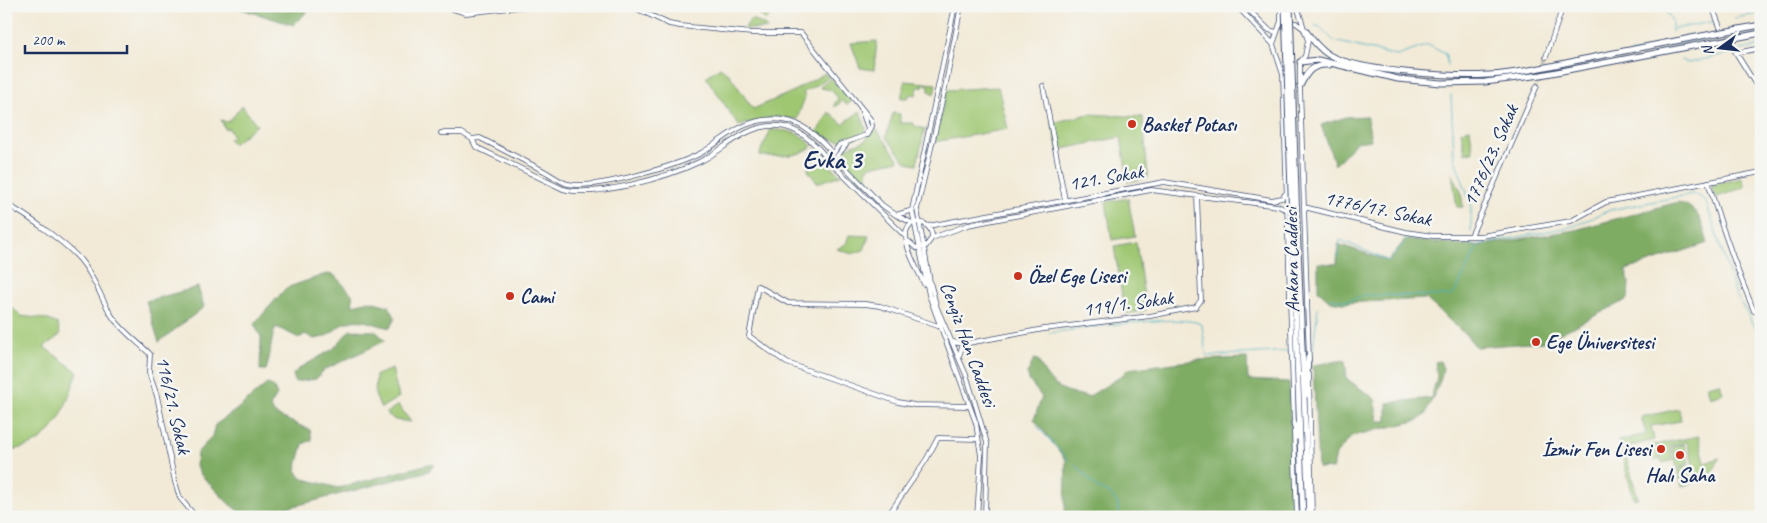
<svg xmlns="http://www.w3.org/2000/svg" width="1767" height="523" font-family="Caveat,sans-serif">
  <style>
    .green { fill: #9fc772; stroke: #5d7b68 }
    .forest { fill: #7fac64; stroke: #4d6e61 }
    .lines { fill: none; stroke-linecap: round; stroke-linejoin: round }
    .stream { stroke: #44aec2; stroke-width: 1 }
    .secondary-tunnel { stroke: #c7c5bf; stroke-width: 4; stroke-dasharray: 4 2; stroke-linecap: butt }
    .secondary-casing { stroke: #3b4b70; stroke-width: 5.5 }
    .highway-casing { stroke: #3b4b70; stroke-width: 7 }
    .secondary { stroke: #fff; stroke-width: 4 }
    .highway { stroke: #fff; stroke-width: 5 }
    .highway-bridge-casing { stroke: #3b4b70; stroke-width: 7; stroke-linecap: butt }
    .highway-bridge { stroke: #fff; stroke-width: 5 }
    .poi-dot { fill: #c8321e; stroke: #f6f6f2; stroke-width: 2 }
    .labels { text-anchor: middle; stroke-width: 5; stroke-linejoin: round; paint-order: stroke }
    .poi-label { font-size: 20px; font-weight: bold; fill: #1b2f5e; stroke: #f6f6f2; text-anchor: start }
    .street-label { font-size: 20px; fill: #1b2f5e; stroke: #f6f6f2 }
    .district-label { font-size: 25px; font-weight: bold; fill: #1b2f5e; stroke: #f6f6f2 }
  </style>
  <rect width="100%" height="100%" fill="#f6f6f2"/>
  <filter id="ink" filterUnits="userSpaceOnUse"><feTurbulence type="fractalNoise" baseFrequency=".02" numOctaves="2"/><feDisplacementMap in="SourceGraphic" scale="10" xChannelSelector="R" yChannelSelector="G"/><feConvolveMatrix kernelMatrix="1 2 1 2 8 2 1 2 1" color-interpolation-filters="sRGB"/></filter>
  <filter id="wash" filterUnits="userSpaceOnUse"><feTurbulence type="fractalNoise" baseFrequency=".0096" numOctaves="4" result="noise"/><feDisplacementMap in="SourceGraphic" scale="20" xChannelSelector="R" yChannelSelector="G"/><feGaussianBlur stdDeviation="1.12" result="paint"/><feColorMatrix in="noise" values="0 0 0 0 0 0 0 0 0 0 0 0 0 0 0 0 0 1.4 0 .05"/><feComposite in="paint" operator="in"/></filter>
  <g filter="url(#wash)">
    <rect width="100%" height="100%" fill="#f2ead7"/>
    <!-- green -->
    <path class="green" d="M 759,6 L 781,6 L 766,20 L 756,12 Z
      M 751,19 L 764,25 L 767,29 L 744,29 Z
      M 877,41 L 874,70 L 860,68 L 851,43 Z
      M 720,67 L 729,74 L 753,109 L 792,92 L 825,73 L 829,77 L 803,93 L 805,97 L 797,119 L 775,117 L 739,126 L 706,77 Z
      M 831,78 L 852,101 L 847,105 L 842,101 L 835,107 L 834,105 L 838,98 L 831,90 L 821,88 L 820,86 Z
      M 905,81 L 936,84 L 934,95 L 929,91 L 929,86 L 924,83 L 923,87 L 918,87 L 916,95 L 910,94 L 908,98 L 901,98 Z
      M 998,87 L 1008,129 L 934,142 L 947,90 Z
      M 242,106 L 257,125 C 247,131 242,139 232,144 L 229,139 L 233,137 L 229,128 L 225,129 L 221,120 L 227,122 C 234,118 236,111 242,106 Z
      M 860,111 L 866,129 L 864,134 C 848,144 833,141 816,134 L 829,112 L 843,124 Z
      M 893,113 L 900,114 L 900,123 L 913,123 L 915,126 L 925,129 L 917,164 L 906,162 L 886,137 Z
      M 1089,114 L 1143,117 L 1148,178 L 1128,182 L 1121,137 L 1058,150 L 1052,123 Z
      M 874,126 L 899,160 L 871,166 L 867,169 L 867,185 C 857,175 838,165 843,149 L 866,140 Z
      M 1470,129 L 1473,152 L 1465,153 L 1461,131 Z
      M 769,130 C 786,130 801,131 812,146 C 800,158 777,156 760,156 C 760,145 770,139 769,130 Z
      M 815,148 L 827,163 L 841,175 L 817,183 L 808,170 L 811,153 Z
      M 1452,173 L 1461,192 L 1463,207 L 1457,207 Z
      M 1742,178 L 1745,187 L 1715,198 L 1711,185 Z
      M 1128,198 L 1135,236 L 1112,240 L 1106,202 Z
      M 849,235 L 869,236 L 864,250 L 852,254 L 837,249 L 846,244 Z
      M 1136,242 L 1146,310 L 1125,314 L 1114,246 Z
      M 6,302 L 21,316 L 46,319 L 58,324 L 60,335 L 44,347 L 78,372 C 67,399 63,425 37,442 C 28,447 16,449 6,452 Z
      M 392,369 L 399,397 L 381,408 L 375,395 L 376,375 Z
      M 1720,383 L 1723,393 L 1710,397 L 1707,386 Z
      M 398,405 L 411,422 L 395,420 L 386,413 Z
      M 1679,409 L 1681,421 L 1651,426 L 1654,440 L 1630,446 L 1632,454 L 1626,456 L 1638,498 L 1634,499 L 1618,441 L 1646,434 L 1641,417 Z
      M 1699,436 L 1705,463 L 1719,458 C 1711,481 1704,480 1682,486 L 1677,469 L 1693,465 L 1687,442 L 1670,446 L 1673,460 L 1662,463 L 1658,444 Z
      M 1657,444 L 1660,459 L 1653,461 L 1649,446 Z
      M 1684,444 L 1689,464 L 1677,467 L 1672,447 Z"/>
    <!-- forest -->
    <path class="forest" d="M 232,6 L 313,6 L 293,25 Z
      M 1367,116 L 1371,140 L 1356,142 L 1335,165 L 1321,125 L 1346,117 Z
      M 1678,202 C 1701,209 1701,222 1708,243 L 1626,270 L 1629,282 L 1628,299 L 1543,342 L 1476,347 L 1467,336 L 1426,299 L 1343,303 L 1330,301 L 1318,290 L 1318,263 L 1337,264 L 1338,244 L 1388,261 L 1405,240 L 1479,246 L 1575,230 Z
      M 326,274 L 334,275 L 352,294 L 353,305 L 370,301 L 389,306 L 395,317 L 390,328 C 378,326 362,317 348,322 C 334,327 333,337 314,339 L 305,334 L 299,338 L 276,327 C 270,341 271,356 266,370 L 260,370 L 261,337 L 254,324 L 286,288 Z
      M 198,287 L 204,307 L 159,342 L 146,301 Z
      M 350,330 L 376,331 L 385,341 L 324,370 L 316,379 L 295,382 L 293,374 L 300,368 L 333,349 Z
      M 1247,358 L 1248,380 L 1289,382 L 1294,517 L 1065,517 L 1066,460 L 1034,419 L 1042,397 L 1030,382 L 1027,374 L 1034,359 L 1038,360 C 1050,387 1060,390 1088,397 L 1120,377 L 1128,369 L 1197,360 Z
      M 1345,360 L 1347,379 L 1375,399 L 1378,421 L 1387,421 L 1387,403 L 1431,398 L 1437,377 L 1435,362 L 1440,361 L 1443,369 L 1440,381 L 1425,415 L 1419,420 L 1352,436 L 1336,454 L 1333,469 L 1318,468 L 1313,365 Z
      M 267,384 L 273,386 L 277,395 L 270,407 L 276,415 L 310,430 L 312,440 L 303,444 L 296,470 L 301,478 L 338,488 L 429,464 L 434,465 L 429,471 L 256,516 L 241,513 L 229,504 L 200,474 L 196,466 L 197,453 L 212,436 L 215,425 L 236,410 Z"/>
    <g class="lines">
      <!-- stream -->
      <path class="stream" d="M 1663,6 L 1672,21 L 1672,32
        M 1735,18 L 1761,13
        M 1315,26 L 1319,26 L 1334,41 L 1397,56 L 1428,45 L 1445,54 L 1448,65
        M 1674,29 L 1716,21
        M 1741,50 L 1761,46
        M 1631,53 L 1761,28
        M 1681,60 L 1688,63 L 1730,53
        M 1451,95 L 1454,157 L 1471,204 L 1471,231
        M 1338,258 L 1340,240 L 1389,261 L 1408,238 L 1469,242 L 1475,247
        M 1330,298 C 1342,301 1351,302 1362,295 L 1450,296 L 1456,291 L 1478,245 L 1574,226 L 1610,210 L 1692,194 L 1699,196 L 1706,202 L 1736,295 L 1761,337
        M 1049,333 C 1074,330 1187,312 1202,325 L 1206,355 L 1209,356 L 1290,351
        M 1313,349 L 1318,307
        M 1036,425 L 1069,461
        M 1075,464 L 1096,487 L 1110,494 L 1117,502 L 1120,517"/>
    </g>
  </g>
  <g filter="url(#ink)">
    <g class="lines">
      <!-- secondary-tunnel -->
      <path class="secondary-tunnel" d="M 1537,86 L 1546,57"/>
      <defs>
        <path id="secondary" d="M 443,6 L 466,13 L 528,6
          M 631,6 L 669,24 L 680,26 L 752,33 L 801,33 L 871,120 L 872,126 L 868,135
          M 955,6 L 912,210 L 929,295 L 976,423 L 981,456 L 977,517
          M 961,6 L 945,88 L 917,209 L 930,282 L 937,308 L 967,377 L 987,443 L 985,517
          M 1237,6 L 1273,44
          M 1245,6 L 1269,30 L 1276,32
          M 1281,6 L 1281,21 L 1273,44 L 1283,75 L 1294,425
          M 1297,6 L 1308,41 L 1305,56 L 1300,62 L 1300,86 L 1309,360
          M 1712,6 L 1720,27
          M 1288,22 L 1296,23 L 1304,29
          M 1731,45 L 1761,93
          M 1736,53 L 1761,48
          M 1546,57 L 1563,6
          M 1043,86 L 1065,200
          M 441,133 L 462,133 L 472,139
          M 472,139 L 480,138 C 501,149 523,160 544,171 C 552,175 560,182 568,184 C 594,190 677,166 701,153 C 716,145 730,131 746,125 C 784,110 809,125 833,154 L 839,145 L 866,135 L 868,128 L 861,109
          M 472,139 L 476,147 L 563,189 C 596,198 668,177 699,162 C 716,154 731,140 748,132 C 783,116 808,133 829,161
          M 837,156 L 846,145
          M 838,160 L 882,205 L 896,215 L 912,223
          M 831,163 L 906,237
          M 1708,182 C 1721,226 1736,268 1754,311 L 1761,309
          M 6,204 C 25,214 69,245 82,262 C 95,278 101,299 112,316 C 121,330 138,342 150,354 L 149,373 L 157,396 L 175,482 L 180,498 L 196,517
          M 1304,207 L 1406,232 L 1433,236 L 1481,236 L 1571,221 L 1606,202 L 1761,172
          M 896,215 L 913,210
          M 928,226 L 1164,182 L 1272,200 L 1282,198 L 1287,192
          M 1471,236 L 1537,86
          M 932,238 L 968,225 L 1151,190 L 1278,206 L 1287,210
          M 908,241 L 916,248 L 926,246 L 932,238 C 933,219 906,216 906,235 C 906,251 918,270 924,284
          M 938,326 L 880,306 L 865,304 L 788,303 L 758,286 L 749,336 L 787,363 L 898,402 L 914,405 L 969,406
          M 953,342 L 963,344 L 1044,329 L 1150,316 L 1196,307 L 1201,300 L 1197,196
          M 959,356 L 963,344
          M 1309,374 L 1312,517
          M 1294,432 L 1297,517
          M 887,517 L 926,460 L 938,438 L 978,439"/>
        <path id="highway" d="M 1305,30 C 1312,40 1319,49 1329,55 C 1359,72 1453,77 1489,75 C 1524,73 1559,64 1594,57 C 1649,46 1705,35 1761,25
          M 1300,62 L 1318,60 L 1398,79 L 1441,83 L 1485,82 L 1541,75 L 1761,33
          M 1300,86 C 1307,72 1312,64 1329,65
          M 1292,224 L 1303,517
          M 1297,224 L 1309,517
          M 1306,395 L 1308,358
          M 1294,423 L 1297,437
          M 6,504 L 11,517"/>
      </defs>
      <!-- secondary casing -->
      <use href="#secondary" class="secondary-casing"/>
      <!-- highway casing -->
      <use href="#highway" class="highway-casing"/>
      <!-- secondary -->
      <use href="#secondary" class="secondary"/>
      <!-- highway -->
      <use href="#highway" class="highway"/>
      <defs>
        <path id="highway-bridge" d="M 1285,6 L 1292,224
          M 1290,6 L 1297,224"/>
      </defs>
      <!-- highway-bridge casing -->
      <use href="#highway-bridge" class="highway-bridge-casing"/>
      <!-- highway-bridge -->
      <use href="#highway-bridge" class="highway-bridge"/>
    </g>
  </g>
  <!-- markers -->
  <g class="poi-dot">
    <circle cx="1132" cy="124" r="5"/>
    <circle cx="1018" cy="276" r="5"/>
    <circle cx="510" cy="296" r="5"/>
    <circle cx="1536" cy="342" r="5"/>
    <circle cx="1661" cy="449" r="5"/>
    <circle cx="1680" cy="455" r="5"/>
  </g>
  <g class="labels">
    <!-- poi labels -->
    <g class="poi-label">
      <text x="1142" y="131">Basket Potası</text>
      <text x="1028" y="283">Özel Ege Lisesi</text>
      <text x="520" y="303">Cami</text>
      <text x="1546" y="349">Ege Üniversitesi</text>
      <text x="1651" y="456" text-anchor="end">İzmir Fen Lisesi</text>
      <text x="1680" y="482" text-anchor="middle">Halı Saha</text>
    </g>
    <!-- street labels -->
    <g class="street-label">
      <text transform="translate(1490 155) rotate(-66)" y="7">1776/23. Sokak</text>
      <text transform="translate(1106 177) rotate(-10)" y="7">121. Sokak</text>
      <text transform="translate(1378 208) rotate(12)" y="7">1776/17. Sokak</text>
      <text transform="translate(1291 260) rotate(-91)" y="7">Ankara Caddesi</text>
      <text transform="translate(1128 303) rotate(-8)" y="7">119/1. Sokak</text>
      <text transform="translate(969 344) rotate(70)" y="7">Cengiz Han Caddesi</text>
      <text transform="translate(174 405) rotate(77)" y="7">116/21. Sokak</text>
    </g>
    <!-- district labels -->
    <g class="district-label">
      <text x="832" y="168">Evka 3</text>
    </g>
  </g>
  <!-- margin -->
  <rect width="1767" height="523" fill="none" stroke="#f6f6f2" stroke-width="25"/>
  <!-- north arrow -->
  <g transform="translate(1720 48) rotate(255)" stroke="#f6f6f2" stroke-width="4" paint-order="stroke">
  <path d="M0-4L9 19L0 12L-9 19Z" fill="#1b2f5e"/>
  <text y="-8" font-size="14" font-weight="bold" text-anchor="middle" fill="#1b2f5e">N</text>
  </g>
  <!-- scale -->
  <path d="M25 45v8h102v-8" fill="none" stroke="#1b2f5e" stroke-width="2.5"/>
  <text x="32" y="45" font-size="15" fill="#1b2f5e" stroke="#f6f6f2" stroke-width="4" paint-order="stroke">200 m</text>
</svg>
